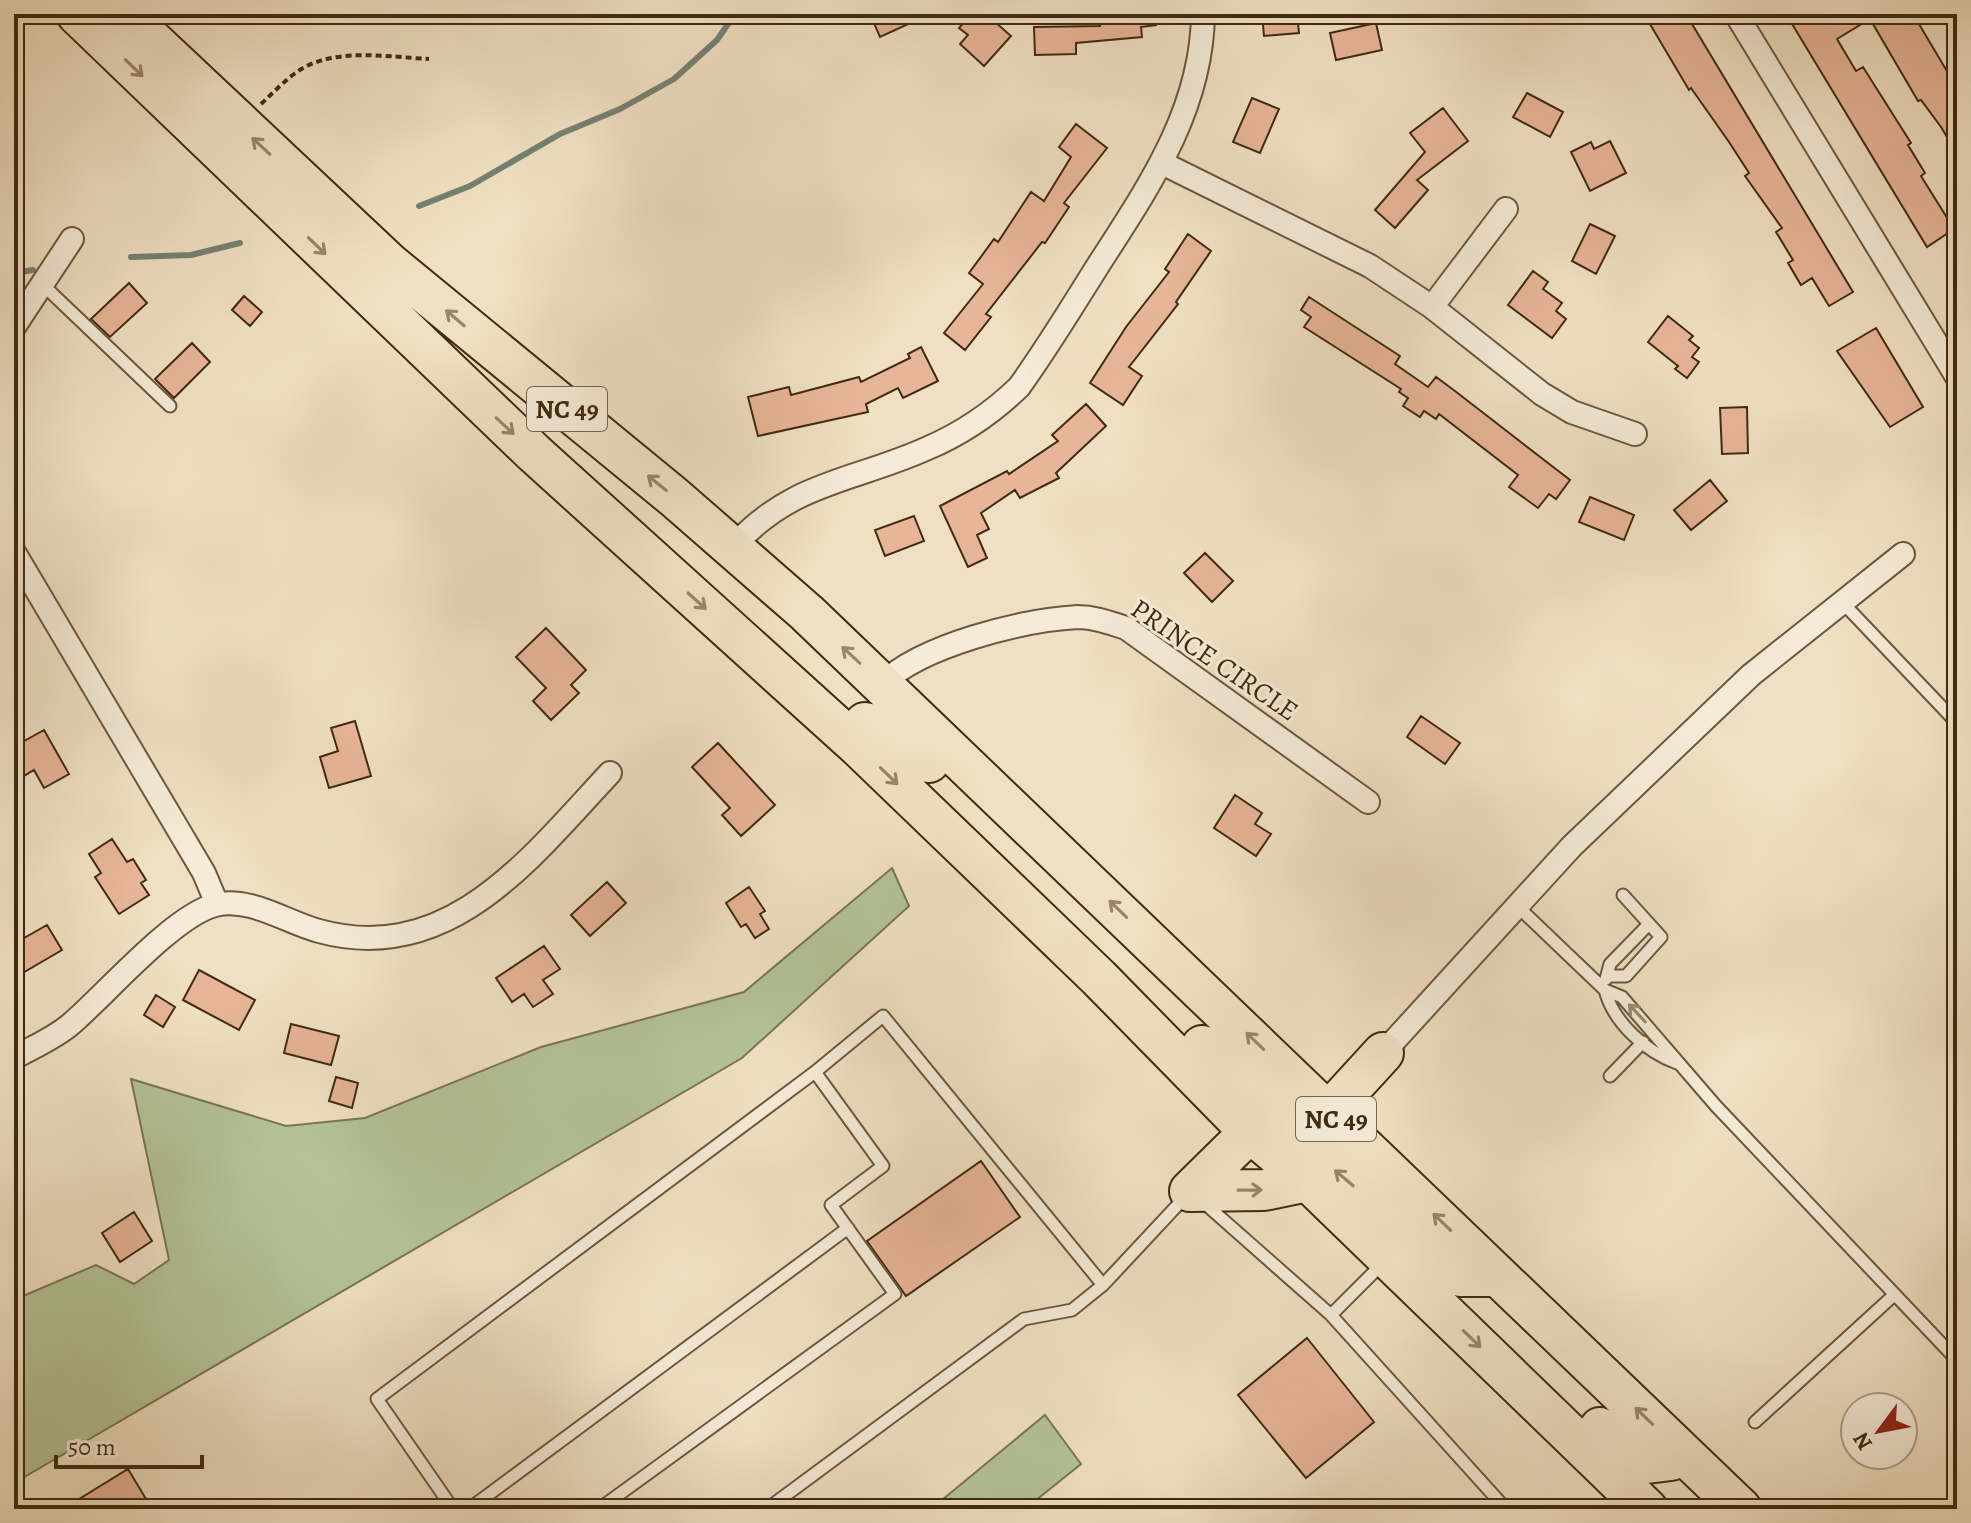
<svg xmlns="http://www.w3.org/2000/svg" width="1971" height="1523" font-family="Alegreya,serif">
  <style>
    .green { fill: #b4c398; stroke: #7a7654; stroke-width: 2 }
    .lines { fill: none; stroke-linecap: round; stroke-linejoin: round }
    .stream { stroke: #768272; stroke-width: 6 }
    .building { fill: #e7b598; stroke: #402a11; stroke-width: 2 }
    .lane-casing { stroke: #6c583e; stroke-width: 15 }
    .street-casing { stroke: #6c583e; stroke-width: 26 }
    .highway-casing { stroke: #402a11; stroke-width: 44 }
    .path { stroke: #402a11; stroke-width: 4; stroke-dasharray: 6 4; stroke-linecap: butt }
    .lane { stroke: #f5ebd8; stroke-width: 11 }
    .street { stroke: #f5ebd8; stroke-width: 22 }
    .highway { stroke: #f0e0c3; stroke-width: 40 }
    .oneway { stroke: #98856a }
    .oneway2 { stroke: #9a8a74 }
    .labels { text-anchor: middle; stroke-width: 6; stroke-linejoin: round; paint-order: stroke }
    .shield { fill: #f5ebd8; stroke: #76644d; stroke-width: 2 }
    .shield-label { font-size: 26px; font-weight: bold; fill: #402a11 }
    .street-label { font-size: 28px; fill: #402a11; stroke: #f5ebd8 }
  </style>
  <rect width="100%" height="100%" fill="#f0e0c3"/>
  <filter id="stains"><feTurbulence type="fractalNoise" baseFrequency=".0025" numOctaves="4"/><feColorMatrix values="0 0 0 0 .2 0 0 0 0 .09 0 0 0 0 .02 0 0 0 .5 -.17"/></filter>
  <radialGradient id="worn" r=".72"><stop offset=".6" stop-color="#630" stop-opacity="0"/><stop offset="1" stop-color="#630" stop-opacity=".3"/></radialGradient>
  <!-- green -->
  <path class="green" d="M 892,868 L 909,906 L 742,1058 L 14,1483 L 16,1299 L 96,1265 L 134,1284 L 169,1260 L 131,1079 L 286,1126 L 365,1118 L 541,1047 L 744,992 Z
    M 1045,1415 L 1081,1464 L 1025,1509 L 931,1509 Z"/>
  <g class="lines">
    <!-- stream -->
    <path class="stream" d="M 419,206 L 470,186 L 560,134 L 620,109 L 674,79 L 717,40 L 735,14
      M 131,257 L 191,255 L 240,243
      M 14,273 L 33,270"/>
  </g>
  <!-- building -->
  <path class="building" d="M 870,14 L 930,14 L 880,37 Z
    M 971,14 L 986,14 L 1011,36 L 984,66 L 960,44 L 968,35 L 959,28 Z
    M 1099,14 L 1156,14 L 1156,25 L 1141,27 L 1142,37 L 1076,43 L 1076,54 L 1035,55 L 1034,27 L 1100,26 Z
    M 1262,14 L 1297,14 L 1299,33 L 1264,36 Z
    M 1644,14 L 1686,14 L 1853,292 L 1829,306 L 1812,278 L 1801,285 L 1788,263 L 1793,260 L 1776,232 L 1782,228 L 1745,176 L 1749,173 L 1729,142 L 1691,88 L 1689,90 Z
    M 1786,14 L 1913,14 L 1957,88 L 1957,154 L 1941,127 L 1921,100 L 1918,101 L 1870,19 L 1837,39 L 1856,71 L 1863,67 L 1911,143 L 1908,145 L 1925,173 L 1921,176 L 1954,229 L 1927,247 Z
    M 1376,23 L 1382,50 L 1336,60 L 1330,33 Z
    M 1527,93 L 1563,112 L 1550,137 L 1513,117 Z
    M 1252,98 L 1279,109 L 1260,153 L 1233,142 Z
    M 1443,108 L 1468,141 L 1417,180 L 1428,190 L 1395,228 L 1375,210 L 1425,152 L 1410,133 Z
    M 1076,124 L 1107,148 L 1064,203 L 1069,207 L 1045,243 L 1042,242 L 986,314 L 991,317 L 965,350 L 944,333 L 983,284 L 969,273 L 994,239 L 998,242 L 1031,192 L 1044,201 L 1071,157 L 1059,147 Z
    M 1610,141 L 1626,173 L 1590,191 L 1571,152 L 1591,142 L 1594,149 Z
    M 1590,224 L 1615,236 L 1596,274 L 1572,261 Z
    M 1188,234 L 1211,251 L 1176,302 L 1178,304 L 1129,367 L 1142,376 L 1123,405 L 1090,383 L 1126,327 L 1169,272 L 1165,269 Z
    M 1533,271 L 1548,282 L 1543,289 L 1562,303 L 1556,311 L 1566,319 L 1552,338 L 1508,305 Z
    M 129,283 L 147,303 L 110,337 L 91,319 Z
    M 244,296 L 262,312 L 250,326 L 232,310 Z
    M 1309,297 L 1400,356 L 1395,364 L 1428,387 L 1436,377 L 1455,391 L 1570,480 L 1556,499 L 1549,494 L 1538,508 L 1509,487 L 1518,475 L 1439,414 L 1436,419 L 1424,411 L 1420,417 L 1403,406 L 1408,398 L 1399,392 L 1401,389 L 1304,327 L 1311,317 L 1301,310 Z
    M 1668,316 L 1693,336 L 1689,340 L 1699,348 L 1692,357 L 1699,362 L 1687,378 L 1675,369 L 1678,366 L 1648,342 Z
    M 1876,328 L 1923,407 L 1890,427 L 1837,351 Z
    M 192,343 L 210,362 L 174,398 L 155,379 Z
    M 921,347 L 938,381 L 903,398 L 898,388 L 866,404 L 868,412 L 758,436 L 748,397 L 789,387 L 791,395 L 859,377 L 861,382 L 910,358 L 908,354 Z
    M 1086,404 L 1106,426 L 1056,473 L 1059,478 L 1020,498 L 1015,490 L 981,513 L 989,529 L 977,535 L 987,558 L 968,567 L 940,506 L 1007,471 L 1009,474 L 1058,441 L 1052,435 Z
    M 1747,407 L 1748,453 L 1722,454 L 1720,408 Z
    M 1710,480 L 1727,501 L 1691,530 L 1674,510 Z
    M 1590,497 L 1634,515 L 1624,540 L 1579,522 Z
    M 914,516 L 924,541 L 885,556 L 875,530 Z
    M 1205,553 L 1233,581 L 1212,602 L 1184,573 Z
    M 546,628 L 586,670 L 571,685 L 579,693 L 551,720 L 533,701 L 546,688 L 516,657 Z
    M 1421,716 L 1460,743 L 1445,764 L 1407,737 Z
    M 355,721 L 371,776 L 329,788 L 320,757 L 338,751 L 331,728 Z
    M 44,730 L 69,774 L 44,788 L 34,770 L 14,782 L 14,755 L 22,750 L 19,744 Z
    M 718,743 L 775,805 L 741,836 L 722,815 L 730,808 L 692,767 Z
    M 1235,795 L 1262,813 L 1255,824 L 1271,834 L 1256,856 L 1214,828 Z
    M 112,839 L 127,862 L 133,859 L 146,880 L 141,883 L 149,895 L 119,914 L 95,877 L 101,873 L 89,854 Z
    M 607,882 L 626,903 L 590,936 L 571,915 Z
    M 749,887 L 765,911 L 760,914 L 769,929 L 755,938 L 746,924 L 741,927 L 726,903 Z
    M 14,921 L 24,938 L 47,925 L 62,950 L 14,978 Z
    M 544,946 L 560,969 L 543,980 L 553,994 L 533,1007 L 524,994 L 512,1002 L 496,978 Z
    M 199,970 L 255,1000 L 239,1030 L 183,1000 Z
    M 156,995 L 175,1007 L 163,1027 L 144,1015 Z
    M 291,1024 L 339,1036 L 331,1065 L 284,1053 Z
    M 336,1077 L 358,1083 L 352,1108 L 329,1101 Z
    M 981,1161 L 1020,1217 L 906,1296 L 867,1241 Z
    M 134,1212 L 152,1241 L 120,1262 L 102,1233 Z
    M 1307,1338 L 1374,1422 L 1306,1478 L 1238,1395 Z
    M 128,1469 L 152,1509 L 63,1509 Z"/>
  <g class="lines">
    <defs>
      <path id="lane" d="M 41,283 L 170,406
        M 1843,603 L 1957,723
        M 1517,906 L 1605,990 L 1622,997 L 1716,1106 L 1957,1360
        M 1608,976 L 1626,976 L 1661,937 L 1623,895
        M 1606,979 L 1610,964 L 1649,924
        M 1605,990 C 1613,1022 1646,1052 1677,1063
        M 1610,1076 L 1643,1042
        M 1203,1202 L 1331,1315 L 1506,1509
        M 1331,1315 L 1382,1264
        M 1755,1422 L 1894,1295
        M 453,1509 L 377,1399 L 815,1072 L 883,1016 L 1103,1285
        M 469,1509 L 848,1228
        M 599,1509 L 895,1294 L 831,1205 L 883,1166 L 815,1072
        M 767,1509 L 1024,1319 L 1072,1310 L 1103,1285 L 1187,1195"/>
      <path id="street" d="M 1736,14 L 1957,377
        M 1162,163 L 1370,266 L 1432,307 L 1542,394 L 1572,412 L 1635,434
        M 1432,307 L 1506,209
        M 14,327 L 72,239
        M 733,547 C 792,481 853,482 928,448 C 963,433 992,413 1019,387 C 1048,347 1073,305 1099,264 C 1149,186 1202,110 1203,14
        M 14,552 L 204,873 L 217,904
        M 882,684 C 922,645 1023,620 1078,617 C 1095,617 1110,623 1126,628 L 1368,802
        M 1383,1053 L 1572,846 L 1751,675 L 1903,554
        M 14,1058 C 33,1047 55,1038 71,1024 C 106,994 173,916 215,905 C 249,896 288,923 319,931 C 450,967 532,856 610,773"/>
      <path id="highway" d="M 77,14 L 534,453 L 859,747 L 1099,978 L 1250,1132 L 1308,1181 L 1647,1509
        M 124,14 L 390,264 L 674,497 L 807,613 L 1741,1509
        M 850,739 L 865,723 L 894,729 L 929,762
        M 1202,1046 L 1239,1081 L 1273,1102 L 1329,1112 L 1383,1053
        M 1190,1191 L 1250,1132 L 1288,1139 L 1309,1148 L 1461,1276 L 1488,1276
        M 1190,1191 L 1264,1190 L 1308,1181
        M 1600,1428 L 1639,1464 L 1671,1460 L 1680,1451"/>
    </defs>
    <!-- lane casing -->
    <use href="#lane" class="lane-casing"/>
    <!-- street casing -->
    <use href="#street" class="street-casing"/>
    <!-- highway casing -->
    <use href="#highway" class="highway-casing"/>
    <!-- path -->
    <path class="path" d="M 261,104 C 272,94 282,83 294,74 C 330,46 387,57 429,59"/>
    <!-- lane -->
    <use href="#lane" class="lane"/>
    <!-- street -->
    <use href="#street" class="street"/>
    <!-- highway -->
    <use href="#highway" class="highway"/>
  </g>
  <!-- one-way arrows -->
  <defs><path id="oneway-shaft" d="M-6 0H5M1.5-3L5.5 0L1.5 3" fill="none" stroke-width="1.6" stroke-linecap="round" stroke-linejoin="round" transform="scale(2)"/></defs>
  <g class="oneway">
    <use href="#oneway-shaft" transform="translate(134 68) rotate(44)"/>
    <use href="#oneway-shaft" transform="translate(261 146) rotate(-137)"/>
    <use href="#oneway-shaft" transform="translate(317 246) rotate(44)"/>
    <use href="#oneway-shaft" transform="translate(455 318) rotate(-140)"/>
    <use href="#oneway-shaft" transform="translate(505 426) rotate(43)"/>
    <use href="#oneway-shaft" transform="translate(657 483) rotate(-141)"/>
    <use href="#oneway-shaft" transform="translate(697 601) rotate(42)"/>
    <use href="#oneway-shaft" transform="translate(851 655) rotate(-137)"/>
    <use href="#oneway-shaft" transform="translate(889 776) rotate(44)"/>
    <use href="#oneway-shaft" transform="translate(1118 909) rotate(-136)"/>
    <use href="#oneway-shaft" transform="translate(1255 1041) rotate(-136)"/>
    <use href="#oneway-shaft" transform="translate(1344 1178) rotate(-140)"/>
    <use href="#oneway-shaft" transform="translate(1250 1190) rotate(-1)"/>
    <use href="#oneway-shaft" transform="translate(1442 1222) rotate(-136)"/>
    <use href="#oneway-shaft" transform="translate(1472 1339) rotate(44)"/>
    <use href="#oneway-shaft" transform="translate(1644 1416) rotate(-136)"/>
  </g>
  <use class="oneway2" href="#oneway-shaft" transform="translate(1637 1013) rotate(-133)"/>
  <g class="labels">
    <!-- shield labels -->
    <g class="shield">
      <rect x="527" y="387" width="80" height="44" rx="6"/>
      <rect x="1296" y="1097" width="80" height="44" rx="6"/>
    </g>
    <g class="shield-label">
      <text x="567" y="418">NC 49</text>
      <text x="1336" y="1128">NC 49</text>
    </g>
    <!-- street labels -->
    <g class="street-label">
      <text transform="translate(1215 659) rotate(34)" y="10">PRINCE CIRCLE</text>
    </g>
  </g>
  <!-- margin -->
  <rect width="1971" height="1523" fill="none" stroke="#f0e0c3" stroke-width="48"/>
  <rect x="16" y="16" width="1939" height="1491" fill="none" stroke="#402a11" stroke-width="4"/>
  <rect x="24" y="24" width="1923" height="1475" fill="none" stroke="#402a11" stroke-width="2"/>
  <!-- north arrow -->
  <g transform="translate(1879 1431) rotate(238)"><circle r="38" fill="#f5ebd8" stroke="#ad9e88" stroke-width="2"/>
  <path d="M0-6L14 30L0 20L-14 30Z" fill="#8f2418"/>
  <text y="-12" font-size="22" font-weight="bold" text-anchor="middle" fill="#402a11">N</text>
  </g>
  <!-- scale -->
  <path d="M56 1455v12h146v-12" fill="none" stroke="#402a11" stroke-width="4"/>
  <text x="68" y="1455" font-size="24" fill="#402a11" stroke="#f5ebd8" stroke-width="6" paint-order="stroke">50 m</text>
  <rect width="100%" height="100%" filter="url(#stains)"/>
  <rect width="100%" height="100%" fill="url(#worn)"/>
</svg>
